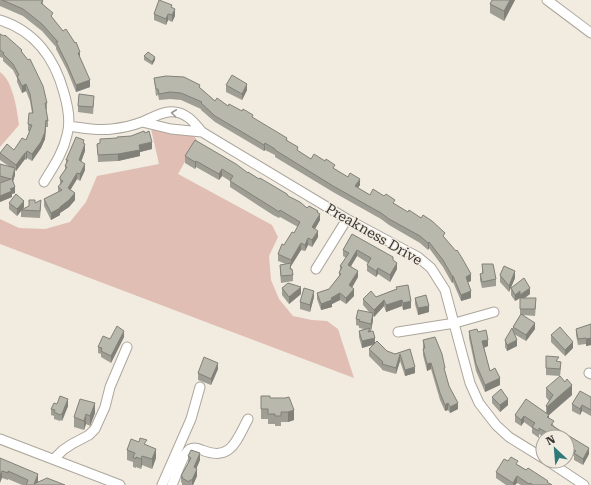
<svg xmlns="http://www.w3.org/2000/svg" width="591" height="485" font-family="'Roboto Serif',serif">
  <style>
    .grass { fill: #e1beb3 }
    .lines { fill: none; stroke-linecap: round; stroke-linejoin: round }
    .minor-casing { stroke: #aca69c; stroke-width: 11 }
    .minor { stroke: #fff; stroke-width: 9 }
    .wall { fill: #9f9e95 }
    .shaded-wall { fill: #828179 }
    .building { fill: #b9b8ad; stroke: #828179 }
    .oneway { stroke: #9c9a98 }
    .labels { text-anchor: middle; stroke-width: 3; stroke-linejoin: round; paint-order: stroke }
    .street-label { font-size: 14px; fill: #393632; stroke: #f1ebe0 }
  </style>
  <rect width="100%" height="100%" fill="#f1ebe0"/>
  <!-- grass -->
  <path class="grass" d="M 0,72 C 13,81 17,109 19,125 L 0,147 Z
    M 151,129 L 193,135 L 197,140 L 178,174 L 272,225 L 278,237 L 269,256 L 271,280 L 279,299 L 293,316 L 312,320 L 327,321 L 338,329 L 354,378 L 0,244 L 0,219 L 19,228 L 45,229 L 70,222 L 86,202 L 97,176 L 159,164 Z"/>
  <g class="lines">
    <defs>
      <path id="minor" d="M 547,0 L 591,33
        M 0,20 C 35,31 55,59 64,93 C 68,107 71,121 67,135 C 63,153 53,167 44,182
        M 142,122 L 171,129 L 202,132
        M 69,126 C 83,128 98,131 112,129 C 121,128 134,125 142,122 C 158,115 172,105 189,118 C 194,122 198,127 202,132 L 347,219 L 418,257 L 431,268 L 445,290 L 470,383 L 479,403 L 496,425 L 509,437 L 543,458
        M 316,269 L 347,219
        M 398,332 L 455,323 L 494,312
        M 589,373 L 591,374
        M 0,439 L 120,485
        M 54,459 L 63,450 L 72,444 L 89,435 L 95,429 L 105,407 L 110,387 L 127,347
        M 548,461 L 584,485
        M 162,485 L 191,419 L 200,387
        M 172,485 C 176,477 183,453 190,449 C 194,447 198,448 202,450 C 231,462 236,441 248,419"/>
    </defs>
    <!-- minor casing -->
    <use href="#minor" class="minor-casing"/>
    <!-- minor -->
    <use href="#minor" class="minor"/>
  </g>
  <!-- wall -->
  <path class="wall" d="M 0,0 L 43,0 L 43,4 L 80,58 L 90,87 L 76,92 L 67,70 L 56,49 L 56,47 L 42,31 L 23,16 L 0,6 Z
    M 515,0 L 504,21 L 490,13 L 490,4 Z
    M 172,8 L 175,16 L 172,22 L 168,20 L 166,25 L 154,20 L 154,14 Z
    M 0,34 L 22,52 L 47,103 L 47,109 L 46,110 L 48,121 L 48,127 L 46,127 L 45,139 L 41,148 L 32,161 L 27,158 L 26,160 L 25,159 L 16,171 L 15,170 L 15,175 L 13,181 L 15,193 L 12,194 L 12,197 L 0,202 L 0,183 L 1,183 L 0,182 L 0,164 L 10,167 L 0,160 L 0,153 L 14,150 L 26,140 L 30,131 L 28,131 L 28,124 L 32,113 L 30,101 L 26,91 L 22,93 L 17,82 L 17,78 L 13,70 L 3,61 L 3,58 L 0,57 Z
    M 144,56 L 155,60 L 152,65 L 144,60 Z
    M 154,78 L 200,88 L 215,101 L 228,106 L 253,118 L 287,140 L 298,151 L 311,159 L 335,169 L 360,185 L 358,188 L 370,195 L 395,204 L 445,238 L 471,281 L 468,282 L 471,298 L 461,301 L 453,282 L 452,283 L 443,267 L 429,248 L 428,250 L 420,243 L 389,225 L 381,219 L 333,192 L 275,157 L 275,155 L 265,150 L 264,151 L 215,122 L 201,110 L 201,109 L 181,100 L 170,99 L 159,100 L 158,95 L 156,96 Z
    M 226,85 L 247,90 L 242,100 L 226,92 Z
    M 94,102 L 93,114 L 78,112 L 78,106 Z
    M 84,144 L 85,151 L 81,162 L 85,170 L 80,181 L 77,179 L 70,190 L 75,200 L 69,207 L 60,213 L 60,215 L 51,220 L 44,206 L 44,199 L 58,192 L 58,187 L 60,184 L 60,177 L 65,171 L 65,166 L 66,163 L 66,160 Z
    M 97,144 L 152,149 L 140,152 L 140,156 L 118,161 L 98,162 Z
    M 185,156 L 248,173 L 288,196 L 307,208 L 318,213 L 320,220 L 315,229 L 318,237 L 312,247 L 308,245 L 305,251 L 301,250 L 291,266 L 291,269 L 293,275 L 293,281 L 281,283 L 280,272 L 280,265 L 286,264 L 278,261 L 278,254 L 284,245 L 294,233 L 298,227 L 280,217 L 279,218 L 273,215 L 230,187 L 230,181 L 222,176 L 219,180 L 196,167 L 195,169 L 185,163 Z
    M 9,203 L 24,207 L 23,209 L 35,203 L 41,207 L 40,218 L 21,217 L 21,211 L 17,216 L 9,209 Z
    M 352,234 L 393,260 L 397,269 L 390,282 L 378,274 L 376,277 L 367,271 L 367,265 L 368,263 L 357,256 L 351,266 L 358,277 L 352,288 L 354,296 L 346,304 L 340,300 L 332,304 L 332,307 L 321,310 L 317,299 L 317,293 L 329,289 L 339,276 L 339,273 L 340,270 L 340,266 L 346,258 L 343,256 L 343,250 Z
    M 482,264 L 496,279 L 496,286 L 482,288 L 480,280 L 480,274 L 482,273 Z
    M 500,275 L 515,278 L 509,292 L 500,282 Z
    M 282,288 L 301,294 L 289,304 L 282,295 Z
    M 511,288 L 530,294 L 525,298 L 536,305 L 535,316 L 523,315 L 535,329 L 526,341 L 514,334 L 517,346 L 507,351 L 505,347 L 505,340 L 513,331 L 513,327 L 520,315 L 520,298 L 515,301 L 511,295 Z
    M 396,289 L 411,308 L 403,310 L 402,306 L 386,312 L 384,306 L 374,317 L 373,316 L 373,320 L 371,331 L 370,331 L 370,332 L 375,342 L 387,351 L 395,354 L 410,349 L 415,373 L 405,376 L 400,361 L 396,374 L 382,370 L 382,369 L 369,356 L 369,349 L 373,345 L 362,348 L 359,337 L 359,331 L 364,329 L 359,328 L 359,326 L 356,325 L 356,319 L 370,313 L 363,305 L 363,299 L 376,297 Z
    M 314,297 L 310,312 L 300,309 L 300,302 Z
    M 415,298 L 429,312 L 418,315 L 415,304 Z
    M 591,324 L 591,345 L 586,346 L 586,344 L 578,345 L 576,335 L 576,329 Z
    M 469,331 L 478,332 L 488,346 L 484,348 L 490,371 L 500,385 L 485,392 L 476,371 L 469,338 Z
    M 551,335 L 573,348 L 565,356 L 551,342 Z
    M 124,337 L 111,363 L 101,357 L 101,354 L 98,353 L 98,347 L 110,339 Z
    M 423,340 L 445,372 L 449,386 L 458,409 L 450,413 L 448,410 L 445,411 L 440,400 L 431,369 L 427,371 L 423,355 Z
    M 559,362 L 561,368 L 560,376 L 546,375 L 546,368 Z
    M 218,369 L 211,385 L 198,380 L 198,373 Z
    M 546,388 L 572,395 L 549,415 L 549,418 L 554,426 L 589,454 L 583,465 L 574,460 L 574,456 L 567,453 L 567,437 L 544,437 L 539,434 L 539,438 L 532,433 L 532,428 L 524,422 L 521,426 L 515,422 L 515,415 L 546,413 L 546,406 L 549,401 L 546,397 Z
    M 261,396 L 270,398 L 285,398 L 294,420 L 288,422 L 281,422 L 281,426 L 275,426 L 275,424 L 268,424 L 268,419 L 261,419 Z
    M 492,397 L 508,405 L 500,412 L 492,403 Z
    M 591,397 L 591,416 L 582,411 L 580,415 L 572,411 L 572,404 Z
    M 57,404 L 68,406 L 62,421 L 61,420 L 60,421 L 54,419 L 54,416 L 51,415 L 51,409 Z
    M 95,413 L 90,426 L 86,424 L 84,430 L 74,427 L 74,417 Z
    M 147,445 L 156,458 L 152,469 L 142,465 L 141,469 L 136,467 L 136,468 L 133,467 L 133,462 L 127,460 L 127,450 Z
    M 188,456 L 200,460 L 196,469 L 197,476 L 193,485 L 182,485 L 182,483 L 181,482 L 181,476 L 188,463 Z
    M 0,458 L 38,482 L 65,485 L 22,485 L 8,479 L 8,480 L 2,478 Z
    M 508,461 L 518,465 L 552,485 L 521,485 L 517,483 L 515,485 L 506,485 L 496,478 L 496,472 Z"/>
  <!-- shaded-wall -->
  <path class="shaded-wall" d="M 510,0 L 515,0 L 504,21 L 504,11 Z
    M 175,9 L 175,16 L 172,22 L 172,15 Z
    M 168,14 L 168,20 L 166,25 L 166,19 Z
    M 80,52 L 80,59 L 78,53 Z
    M 155,57 L 155,60 L 152,65 L 152,62 Z
    M 90,80 L 90,87 L 76,92 L 76,85 Z
    M 26,84 L 26,91 L 22,93 L 22,86 Z
    M 247,84 L 247,90 L 242,100 L 242,94 Z
    M 46,120 L 46,127 L 45,139 L 41,148 L 32,161 L 32,154 Z
    M 152,142 L 152,149 L 140,152 L 140,156 L 118,161 L 118,154 L 139,145 Z
    M 265,143 L 265,150 L 264,151 L 264,145 Z
    M 85,144 L 85,151 L 79,167 L 79,160 Z
    M 27,151 L 27,158 L 26,160 L 26,153 Z
    M 25,153 L 25,159 L 16,171 L 16,165 Z
    M 196,161 L 196,167 L 195,169 L 195,162 Z
    M 85,164 L 85,170 L 80,181 L 80,174 Z
    M 15,168 L 15,175 L 12,185 L 12,179 Z
    M 222,169 L 222,176 L 219,180 L 219,174 Z
    M 77,173 L 77,179 L 68,194 L 68,188 Z
    M 360,179 L 360,185 L 355,192 L 355,186 Z
    M 15,187 L 15,193 L 12,194 L 12,197 L 0,202 L 0,196 L 10,189 Z
    M 75,193 L 75,200 L 69,207 L 60,213 L 60,215 L 51,220 L 51,213 L 60,207 Z
    M 24,201 L 24,207 L 22,210 L 21,210 L 21,211 L 17,216 L 17,209 Z
    M 318,211 L 318,217 L 320,214 L 320,220 L 312,234 L 312,227 Z
    M 318,231 L 318,237 L 312,247 L 312,240 Z
    M 308,238 L 308,245 L 305,251 L 305,245 Z
    M 429,242 L 429,248 L 428,250 L 428,243 Z
    M 301,243 L 301,250 L 291,266 L 291,260 Z
    M 357,250 L 357,256 L 348,271 L 348,265 Z
    M 397,263 L 397,269 L 390,282 L 390,275 Z
    M 378,268 L 378,274 L 376,277 L 376,271 Z
    M 358,271 L 358,277 L 349,292 L 349,285 Z
    M 515,271 L 515,278 L 509,292 L 509,286 Z
    M 471,274 L 471,281 L 466,283 L 466,277 Z
    M 452,276 L 453,276 L 453,282 L 452,283 Z
    M 301,287 L 301,294 L 289,304 L 289,297 Z
    M 530,288 L 530,294 L 520,301 L 520,298 L 515,301 L 515,295 L 520,291 Z
    M 354,289 L 354,296 L 346,304 L 346,298 Z
    M 314,291 L 314,297 L 310,312 L 310,305 Z
    M 471,291 L 471,298 L 461,301 L 461,295 Z
    M 340,293 L 340,300 L 332,304 L 332,307 L 321,310 L 321,304 L 331,298 Z
    M 384,300 L 384,306 L 374,317 L 374,310 Z
    M 402,300 L 402,306 L 386,312 L 386,305 Z
    M 411,301 L 411,308 L 403,310 L 403,303 Z
    M 429,306 L 429,312 L 418,315 L 418,308 Z
    M 373,313 L 373,320 L 371,331 L 371,324 Z
    M 535,323 L 535,329 L 526,341 L 526,335 Z
    M 124,331 L 124,337 L 111,363 L 111,356 Z
    M 375,338 L 375,344 L 362,348 L 362,341 Z
    M 591,338 L 591,345 L 586,346 L 586,339 Z
    M 488,340 L 488,346 L 482,348 L 482,341 Z
    M 517,340 L 517,346 L 507,351 L 507,345 Z
    M 573,342 L 573,348 L 565,356 L 565,350 Z
    M 400,354 L 400,361 L 396,374 L 396,368 Z
    M 218,363 L 218,369 L 211,385 L 211,379 Z
    M 431,363 L 431,369 L 427,371 L 427,364 Z
    M 415,367 L 415,373 L 405,376 L 405,370 Z
    M 500,378 L 500,385 L 485,392 L 485,385 Z
    M 572,385 L 572,395 L 549,415 L 549,421 L 547,416 L 547,407 Z
    M 68,399 L 68,406 L 62,421 L 62,414 Z
    M 508,399 L 508,405 L 500,412 L 500,405 Z
    M 95,403 L 95,413 L 90,426 L 90,416 Z
    M 448,403 L 448,410 L 445,411 L 445,405 Z
    M 458,403 L 458,409 L 450,413 L 450,407 Z
    M 582,405 L 582,411 L 580,415 L 580,409 Z
    M 294,410 L 294,420 L 288,422 L 288,412 Z
    M 86,414 L 86,424 L 84,430 L 84,421 Z
    M 524,416 L 524,422 L 521,426 L 521,420 Z
    M 589,448 L 589,454 L 583,465 L 583,459 Z
    M 156,449 L 156,458 L 152,469 L 152,459 Z
    M 200,453 L 200,460 L 194,474 L 194,467 Z
    M 142,456 L 142,465 L 141,469 L 141,459 Z
    M 197,469 L 197,476 L 193,485 L 192,485 L 192,480 Z
    M 2,471 L 2,478 L 0,483 L 0,475 Z
    M 38,474 L 38,482 L 34,484 Z
    M 517,476 L 517,483 L 515,485 L 513,485 L 513,483 Z"/>
  <!-- building -->
  <path class="building" d="M 2,0 L 43,0 L 41,3 L 53,13 L 51,16 L 63,31 L 66,29 L 75,43 L 76,42 L 80,52 L 78,53 L 90,80 L 76,85 L 67,64 L 56,42 L 58,42 L 42,24 L 23,9 Z
    M 159,0 L 172,5 L 171,7 L 175,9 L 172,15 L 168,14 L 166,19 L 154,14 Z
    M 492,0 L 510,0 L 504,11 L 490,4 Z
    M 0,34 L 4,36 L 5,35 L 22,50 L 21,51 L 28,60 L 30,59 L 43,86 L 47,103 L 45,103 L 48,121 L 46,120 L 45,132 L 41,142 L 32,154 L 27,151 L 26,153 L 25,153 L 16,165 L 0,153 L 7,144 L 14,150 L 22,138 L 26,140 L 32,125 L 28,124 L 29,113 L 33,113 L 30,94 L 26,84 L 22,86 L 17,76 L 19,75 L 13,64 L 3,54 L 4,53 L 0,50 Z
    M 148,52 L 155,57 L 152,62 L 144,56 Z
    M 232,75 L 247,84 L 242,94 L 226,85 Z
    M 166,76 L 184,77 L 200,85 L 199,87 L 215,101 L 217,98 L 228,106 L 229,104 L 242,111 L 243,109 L 253,115 L 252,117 L 287,138 L 286,140 L 298,147 L 297,150 L 311,159 L 314,154 L 325,161 L 326,159 L 335,165 L 333,168 L 348,177 L 350,173 L 360,179 L 355,186 L 370,195 L 373,189 L 384,196 L 386,194 L 395,200 L 393,203 L 408,212 L 409,210 L 421,218 L 423,215 L 432,221 L 445,233 L 443,236 L 456,251 L 457,250 L 462,258 L 471,274 L 466,277 L 471,291 L 461,295 L 453,276 L 452,276 L 443,260 L 429,242 L 428,243 L 420,236 L 389,219 L 381,213 L 333,186 L 275,150 L 275,149 L 265,143 L 264,145 L 215,116 L 201,103 L 202,102 L 181,93 L 170,92 L 159,94 L 158,89 L 156,89 L 154,78 Z
    M 79,94 L 94,96 L 93,107 L 78,106 Z
    M 144,131 L 145,133 L 149,131 L 152,142 L 139,145 L 140,150 L 118,154 L 98,155 L 97,144 L 100,143 L 100,139 L 117,138 L 117,137 L 131,136 Z
    M 76,137 L 84,140 L 83,143 L 85,144 L 79,160 L 85,164 L 80,174 L 77,173 L 68,188 L 75,193 L 69,200 L 60,207 L 60,208 L 51,213 L 44,199 L 62,190 L 58,187 L 63,181 L 60,179 L 60,177 L 67,167 L 65,166 L 68,160 L 66,160 Z
    M 195,140 L 236,164 L 248,173 L 248,172 L 259,179 L 260,178 L 287,194 L 288,196 L 300,202 L 307,208 L 309,206 L 318,211 L 317,212 L 320,214 L 312,227 L 318,231 L 312,240 L 308,238 L 305,245 L 301,243 L 291,260 L 278,254 L 282,244 L 284,245 L 292,232 L 294,233 L 300,222 L 280,210 L 279,212 L 273,208 L 230,181 L 233,176 L 222,169 L 219,174 L 196,161 L 195,162 L 185,156 Z
    M 0,164 L 15,168 L 12,179 L 15,187 L 10,189 L 12,191 L 0,196 L 0,183 L 11,179 L 0,176 Z
    M 16,194 L 24,201 L 17,209 L 9,203 Z
    M 29,200 L 35,200 L 35,203 L 41,200 L 40,211 L 21,210 L 29,206 Z
    M 352,234 L 393,257 L 393,260 L 397,263 L 390,275 L 378,268 L 376,271 L 367,265 L 371,258 L 357,250 L 348,265 L 358,271 L 349,285 L 354,289 L 346,298 L 340,293 L 331,298 L 332,300 L 321,304 L 317,293 L 329,289 L 341,274 L 339,273 L 342,267 L 340,266 L 349,253 L 343,250 Z
    M 291,263 L 290,269 L 292,269 L 293,275 L 281,276 L 280,265 Z
    M 482,264 L 493,264 L 496,279 L 482,282 L 480,274 L 483,273 Z
    M 504,266 L 515,271 L 509,286 L 500,275 Z
    M 524,278 L 530,288 L 520,295 L 520,291 L 515,295 L 511,288 Z
    M 288,283 L 301,287 L 289,297 L 282,288 Z
    M 408,285 L 411,301 L 403,303 L 402,300 L 386,305 L 384,300 L 374,310 L 363,299 L 371,291 L 376,297 L 397,289 L 396,287 Z
    M 304,288 L 314,291 L 310,305 L 300,302 Z
    M 426,295 L 429,306 L 418,308 L 415,298 Z
    M 520,298 L 536,298 L 535,309 L 520,309 Z
    M 358,310 L 373,313 L 371,324 L 359,321 L 360,320 L 356,319 Z
    M 521,314 L 535,323 L 526,335 L 513,327 Z
    M 591,324 L 591,338 L 586,339 L 586,338 L 578,339 L 576,329 Z
    M 117,326 L 124,331 L 111,356 L 101,351 L 102,348 L 98,347 L 103,336 L 110,339 Z
    M 560,327 L 573,342 L 565,350 L 551,335 Z
    M 370,328 L 368,332 L 373,331 L 375,338 L 362,341 L 359,331 Z
    M 512,328 L 517,340 L 507,345 L 505,340 Z
    M 477,329 L 478,332 L 486,330 L 488,340 L 482,341 L 490,371 L 495,368 L 500,378 L 485,385 L 476,364 L 469,331 Z
    M 435,337 L 442,354 L 445,368 L 444,368 L 449,386 L 458,403 L 450,407 L 448,403 L 445,405 L 440,393 L 431,363 L 427,364 L 423,349 L 425,348 L 423,340 Z
    M 377,341 L 387,351 L 395,354 L 410,349 L 415,367 L 405,370 L 400,354 L 396,368 L 382,364 L 383,362 L 369,349 Z
    M 546,356 L 559,357 L 556,361 L 561,362 L 560,369 L 546,368 Z
    M 204,357 L 218,363 L 211,379 L 198,373 Z
    M 560,376 L 565,382 L 567,379 L 572,385 L 547,407 L 546,406 L 553,395 L 546,388 Z
    M 501,389 L 508,399 L 500,405 L 492,397 Z
    M 580,391 L 591,397 L 591,410 L 582,405 L 580,409 L 572,404 Z
    M 60,396 L 68,399 L 62,414 L 61,414 L 60,415 L 54,412 L 55,410 L 51,409 L 54,403 L 57,404 Z
    M 261,396 L 270,396 L 270,398 L 285,398 L 289,397 L 294,410 L 288,412 L 281,412 L 281,416 L 275,416 L 275,414 L 268,414 L 268,409 L 261,409 Z
    M 80,399 L 95,403 L 90,416 L 86,414 L 84,421 L 74,417 Z
    M 526,399 L 549,415 L 547,417 L 554,421 L 551,425 L 589,448 L 583,459 L 574,453 L 576,451 L 567,446 L 567,437 L 554,437 L 539,428 L 539,431 L 532,427 L 535,423 L 524,416 L 521,420 L 515,415 Z
    M 140,438 L 147,440 L 144,444 L 156,449 L 152,459 L 142,456 L 141,459 L 136,457 L 136,459 L 133,457 L 135,453 L 127,450 L 131,439 L 139,442 Z
    M 191,450 L 200,453 L 194,467 L 197,469 L 192,480 L 190,480 L 189,482 L 182,478 L 183,477 L 181,476 L 191,458 L 188,456 Z
    M 511,457 L 518,461 L 516,464 L 526,470 L 528,468 L 548,481 L 547,482 L 552,485 L 533,485 L 530,483 L 529,484 L 517,476 L 513,483 L 496,472 L 504,459 L 508,461 Z
    M 0,458 L 38,474 L 34,484 L 47,478 L 65,485 L 26,485 L 28,480 L 8,471 L 8,473 L 2,471 L 0,475 Z"/>
  <!-- one-way arrows -->
  <defs><path id="oneway-chevron" d="M-2-3.5L2.5 0L-2 3.5" fill="none" stroke-width="1.6" stroke-linecap="round" stroke-linejoin="round"/></defs>
  <use class="oneway" href="#oneway-chevron" transform="translate(174 113) rotate(-173)"/>
  <g class="labels">
    <!-- street labels -->
    <g class="street-label">
      <text transform="translate(374 234) rotate(30)" y="5">Preakness Drive</text>
    </g>
  </g>
  <!-- north arrow -->
  <g transform="translate(555 449) rotate(334)"><circle r="19" fill="#f1ebe0" stroke="#a7a39a"/>
  <path d="M0-3L7 15L0 10L-7 15Z" fill="#307979"/>
  <text y="-6" font-size="11" font-weight="bold" text-anchor="middle" fill="#393632">N</text>
  </g>
</svg>
